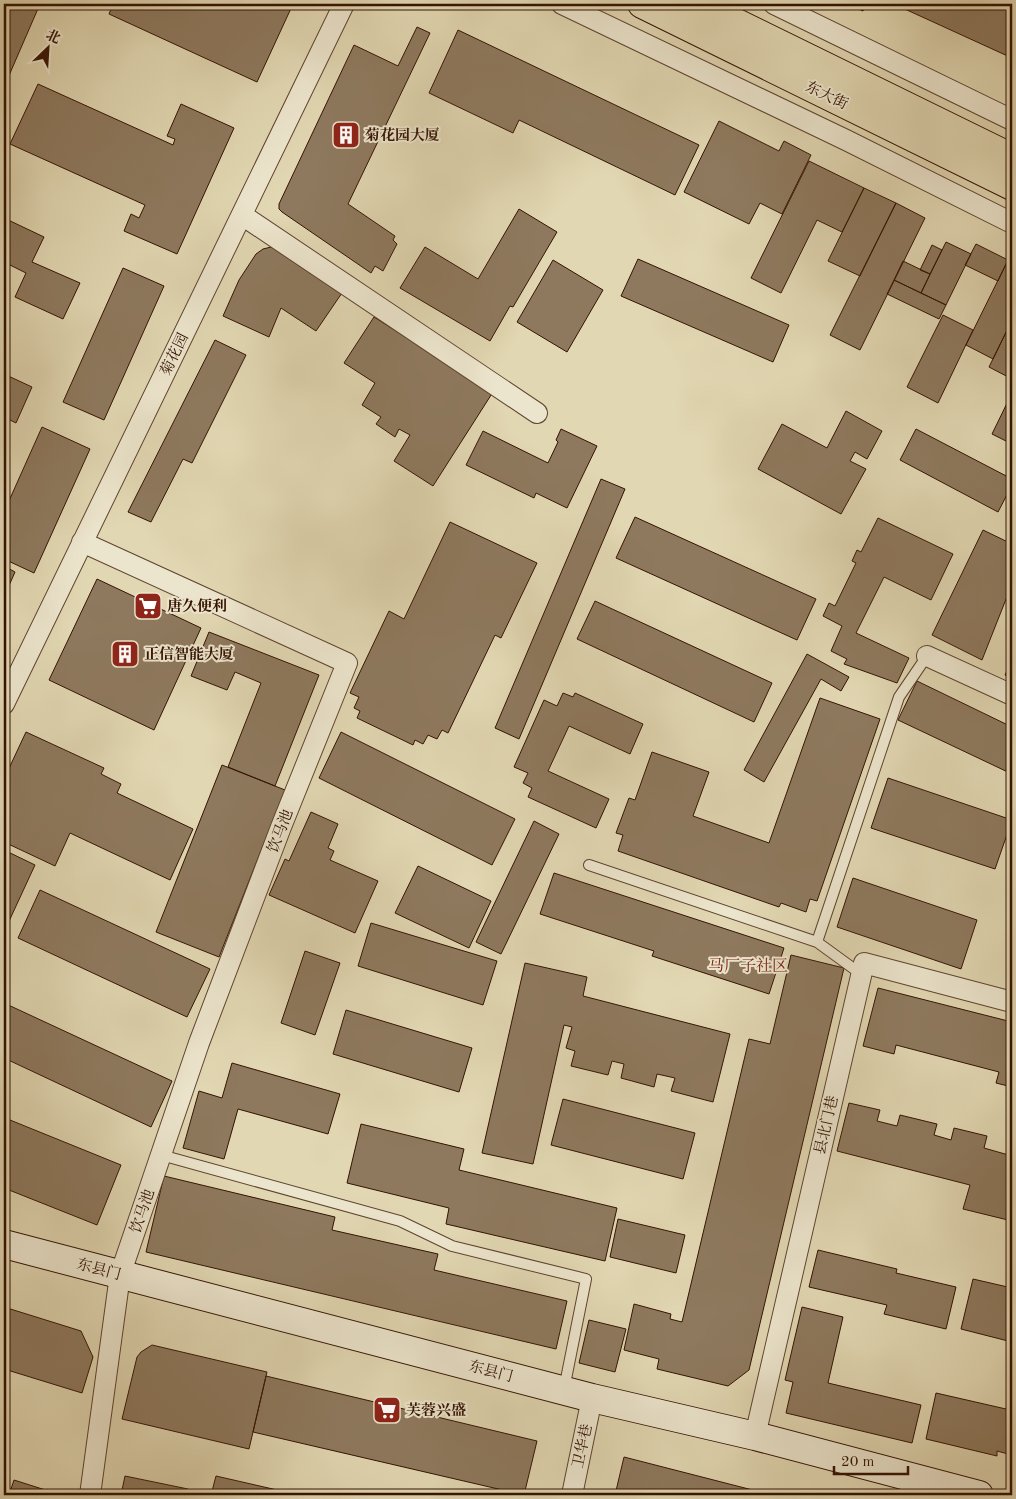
<svg xmlns="http://www.w3.org/2000/svg" width="1016" height="1499" font-family="'Old Standard TT','Noto Serif SC',serif">
  <style>
    .building { fill: #8e795e; stroke: #341303 }
    .lines { fill: none; stroke-linecap: round; stroke-linejoin: round }
    .lane-casing { stroke: #5f442f; stroke-width: 12 }
    .street-casing { stroke: #5f442f; stroke-width: 22 }
    .secondary-casing { stroke: #341303; stroke-width: 30 }
    .primary-casing { stroke: #341303; stroke-width: 30 }
    .lane { stroke: #ece5cd; stroke-width: 10 }
    .street { stroke: #ece5cd; stroke-width: 20 }
    .secondary { stroke: #ece5cd; stroke-width: 28 }
    .primary { stroke: #e1d7b2; stroke-width: 28 }
    .labels { text-anchor: middle; stroke-width: 4; stroke-linejoin: round; paint-order: stroke }
    .street-label { font-size: 15px; fill: #341303; stroke: #ece5cd }
    .poi-label { font-size: 15px; font-weight: bold; fill: #341303; stroke: #ece5cd; text-anchor: start }
    .neighbourhood-label { font-size: 16px; fill: #7a1f14; stroke: #ece5cd }
  </style>
  <rect width="100%" height="100%" fill="#e1d7b2"/>
  <filter id="stains"><feTurbulence type="fractalNoise" baseFrequency=".004" numOctaves="4"/><feColorMatrix values="0 0 0 0 .2 0 0 0 0 .09 0 0 0 0 .02 0 0 0 .5 -.17"/></filter>
  <radialGradient id="worn" r=".72"><stop offset=".6" stop-color="#630" stop-opacity="0"/><stop offset="1" stop-color="#630" stop-opacity=".3"/></radialGradient>
  <!-- building -->
  <path class="building" d="M 4,4 L 40,4 L 4,87 Z
    M 113,4 L 293,4 L 257,82 L 109,14 Z
    M 847,4 L 866,4 L 863,11 Z
    M 896,4 L 1012,4 L 1012,58 L 896,5 Z
    M 417,27 L 430,33 L 348,204 L 395,236 L 393,240 L 397,244 L 383,271 L 375,266 L 371,273 L 282,212 L 279,209 L 279,204 L 354,45 L 398,66 Z
    M 458,30 L 699,145 L 675,195 L 519,120 L 513,133 L 429,93 Z
    M 38,84 L 173,145 L 175,139 L 167,136 L 181,104 L 234,128 L 177,254 L 124,231 L 131,214 L 139,218 L 145,205 L 10,144 Z
    M 719,121 L 779,151 L 784,141 L 811,155 L 782,214 L 760,203 L 749,224 L 684,192 Z
    M 809,161 L 864,188 L 842,232 L 817,220 L 781,293 L 751,278 Z
    M 864,188 L 896,203 L 860,276 L 828,261 Z
    M 896,203 L 925,218 L 860,350 L 830,335 Z
    M 519,209 L 557,232 L 513,307 L 510,306 L 490,341 L 400,288 L 425,247 L 478,279 Z
    M 4,218 L 44,237 L 32,262 L 80,283 L 63,319 L 15,297 L 26,273 L 4,262 Z
    M 946,242 L 971,254 L 946,305 L 921,293 Z
    M 976,244 L 1008,260 L 998,281 L 965,265 Z
    M 932,245 L 942,250 L 930,274 L 920,270 Z
    M 271,247 L 280,247 L 344,290 L 316,331 L 281,308 L 269,337 L 223,316 L 239,280 L 256,254 L 263,249 Z
    M 638,259 L 789,325 L 773,362 L 621,296 Z
    M 553,260 L 603,290 L 567,352 L 517,322 Z
    M 1008,260 L 1012,262 L 1012,320 L 993,359 L 966,345 Z
    M 903,261 L 930,274 L 921,293 L 894,280 Z
    M 123,268 L 164,286 L 104,420 L 63,402 Z
    M 894,280 L 946,305 L 939,319 L 887,294 Z
    M 943,315 L 973,330 L 938,403 L 907,387 Z
    M 374,317 L 493,392 L 433,486 L 394,461 L 410,435 L 399,429 L 395,437 L 376,424 L 381,417 L 362,405 L 375,383 L 344,363 Z
    M 1012,320 L 1012,379 L 989,367 Z
    M 215,340 L 246,355 L 192,463 L 183,459 L 151,522 L 128,512 Z
    M 4,374 L 32,387 L 16,423 L 4,417 Z
    M 1012,393 L 1012,444 L 992,434 Z
    M 846,411 L 882,431 L 867,459 L 855,452 L 850,461 L 866,469 L 841,514 L 758,469 L 782,424 L 827,448 Z
    M 42,427 L 90,449 L 34,573 L 4,559 L 4,512 Z
    M 561,429 L 597,446 L 567,508 L 536,493 L 534,498 L 466,465 L 483,431 L 548,463 L 558,442 L 556,440 Z
    M 916,429 L 1012,479 L 1012,485 L 998,512 L 900,460 Z
    M 601,479 L 625,489 L 519,739 L 495,728 Z
    M 635,517 L 816,599 L 797,640 L 616,558 Z
    M 878,518 L 953,554 L 931,600 L 884,577 L 856,633 L 909,658 L 897,683 L 844,664 L 847,659 L 831,651 L 842,626 L 823,616 L 829,603 L 835,606 L 856,563 L 852,561 L 857,550 L 861,552 Z
    M 450,522 L 537,563 L 501,638 L 495,635 L 448,733 L 442,730 L 437,739 L 428,735 L 423,744 L 415,740 L 413,745 L 357,718 L 360,711 L 354,708 L 359,697 L 350,693 L 389,611 L 404,619 Z
    M 983,530 L 1012,544 L 1012,584 L 982,660 L 932,635 Z
    M 4,566 L 15,572 L 4,597 Z
    M 97,579 L 201,628 L 154,730 L 49,680 Z
    M 595,601 L 772,683 L 754,722 L 577,639 Z
    M 209,632 L 319,675 L 275,786 L 228,767 L 261,683 L 235,672 L 227,690 L 191,676 Z
    M 807,654 L 849,677 L 841,691 L 821,679 L 764,782 L 744,770 Z
    M 1012,660 L 1012,678 L 1005,675 Z
    M 917,681 L 1012,727 L 1012,774 L 898,720 Z
    M 563,693 L 573,697 L 575,693 L 643,724 L 630,754 L 569,726 L 548,771 L 609,799 L 596,828 L 528,797 L 532,788 L 523,783 L 528,773 L 514,767 L 544,700 L 557,706 Z
    M 820,698 L 880,719 L 817,901 L 810,899 L 806,912 L 781,903 L 779,907 L 618,851 L 623,835 L 616,833 L 629,798 L 635,800 L 652,752 L 709,772 L 693,816 L 769,843 Z
    M 26,732 L 104,768 L 101,774 L 121,784 L 117,793 L 193,829 L 170,880 L 70,833 L 55,866 L 4,842 L 4,779 Z
    M 341,732 L 515,819 L 492,865 L 319,778 Z
    M 222,765 L 285,790 L 219,957 L 156,932 Z
    M 888,778 L 1012,820 L 995,869 L 871,828 Z
    M 311,812 L 338,824 L 328,848 L 334,851 L 330,860 L 378,881 L 355,933 L 269,895 L 285,859 L 289,861 Z
    M 534,821 L 559,834 L 501,954 L 476,942 Z
    M 4,850 L 35,865 L 4,932 Z
    M 418,866 L 491,901 L 469,948 L 395,913 Z
    M 554,873 L 784,948 L 769,994 L 652,956 L 654,951 L 540,914 Z
    M 853,878 L 977,920 L 961,969 L 837,927 Z
    M 40,890 L 210,969 L 187,1017 L 18,938 Z
    M 371,923 L 497,961 L 483,1005 L 358,966 Z
    M 305,951 L 340,963 L 315,1035 L 281,1023 Z
    M 791,955 L 844,968 L 749,1370 L 728,1386 L 657,1369 L 659,1359 L 624,1350 L 634,1304 L 671,1314 L 670,1319 L 682,1322 L 749,1039 L 770,1044 Z
    M 525,963 L 587,977 L 583,996 L 730,1034 L 713,1102 L 671,1091 L 675,1078 L 657,1074 L 654,1087 L 621,1078 L 624,1064 L 612,1061 L 608,1075 L 571,1066 L 575,1051 L 566,1048 L 572,1027 L 564,1025 L 533,1164 L 482,1153 Z
    M 878,988 L 1012,1022 L 1012,1087 L 996,1083 L 999,1072 L 896,1045 L 894,1054 L 863,1046 Z
    M 4,1003 L 172,1081 L 151,1127 L 4,1058 Z
    M 346,1010 L 472,1048 L 459,1092 L 333,1054 Z
    M 232,1063 L 340,1094 L 328,1134 L 238,1109 L 224,1159 L 183,1148 L 199,1091 L 222,1098 Z
    M 563,1099 L 695,1133 L 683,1179 L 551,1145 Z
    M 849,1103 L 880,1110 L 877,1121 L 897,1126 L 900,1115 L 937,1124 L 934,1135 L 951,1140 L 954,1128 L 987,1136 L 984,1148 L 1012,1156 L 1012,1221 L 963,1209 L 970,1185 L 837,1151 Z
    M 10,1120 L 121,1165 L 97,1225 L 4,1188 L 4,1129 L 5,1130 Z
    M 361,1124 L 464,1149 L 459,1170 L 617,1208 L 605,1261 L 446,1224 L 449,1208 L 347,1183 Z
    M 164,1176 L 335,1217 L 332,1230 L 438,1254 L 434,1270 L 567,1301 L 556,1349 L 146,1252 Z
    M 618,1219 L 685,1235 L 676,1273 L 610,1257 Z
    M 818,1250 L 897,1269 L 896,1273 L 956,1287 L 946,1329 L 884,1314 L 887,1305 L 809,1287 Z
    M 973,1279 L 1012,1288 L 1012,1342 L 961,1329 Z
    M 4,1307 L 81,1331 L 93,1357 L 82,1393 L 4,1369 Z
    M 802,1307 L 843,1317 L 828,1383 L 921,1405 L 912,1443 L 786,1413 L 793,1382 L 785,1380 Z
    M 589,1320 L 626,1329 L 615,1372 L 579,1363 Z
    M 152,1345 L 267,1372 L 249,1449 L 122,1419 L 137,1357 L 141,1352 Z
    M 266,1376 L 537,1441 L 524,1495 L 253,1432 Z
    M 936,1393 L 1006,1409 L 1010,1393 L 1012,1393 L 1012,1455 L 997,1451 L 997,1456 L 926,1439 Z
    M 624,1457 L 772,1495 L 615,1495 Z
    M 125,1476 L 188,1489 L 187,1495 L 121,1495 Z
    M 216,1476 L 299,1495 L 211,1495 Z
    M 14,1480 L 58,1494 L 57,1495 L 9,1495 Z"/>
  <g class="lines">
    <defs>
      <path id="lane" d="M 589,865 L 817,942
        M 861,974 L 817,942 L 899,697 L 927,656
        M 161,1155 L 400,1221 L 452,1246 L 586,1279 L 564,1389"/>
      <path id="street" d="M 562,4 L 846,140 L 1012,223
        M 774,4 L 1012,120
        M 242,215 L 537,413
        M 82,542 L 347,663 L 281,827 L 199,1043 L 120,1275 L 90,1495
        M 927,656 L 1012,695
        M 4,704 L 344,4
        M 755,1436 L 864,963 L 1012,1002
        M 572,1495 L 592,1398"/>
      <path id="secondary" d="M 4,1244 L 592,1398 L 755,1436 L 979,1495"/>
      <path id="primary" d="M 642,4 L 1012,186
        M 698,4 L 1012,158"/>
    </defs>
    <!-- lane casing -->
    <use href="#lane" class="lane-casing"/>
    <!-- street casing -->
    <use href="#street" class="street-casing"/>
    <!-- secondary casing -->
    <use href="#secondary" class="secondary-casing"/>
    <!-- primary casing -->
    <use href="#primary" class="primary-casing"/>
    <!-- lane -->
    <use href="#lane" class="lane"/>
    <!-- street -->
    <use href="#street" class="street"/>
    <!-- secondary -->
    <use href="#secondary" class="secondary"/>
    <!-- primary -->
    <use href="#primary" class="primary"/>
  </g>
  <!-- icons -->
  <defs>
    <symbol id="building-square" viewBox="-11 -11 22 22"><rect x="-9" y="-9" width="18" height="18" rx="4" fill="#8f2418" stroke="#ece5cd"/><path d="M-4-6H4V6H1V3H-1V6H-4ZM-2.5-4.3h1.7v1.8h-1.7ZM.8-4.3h1.7v1.8H.8ZM-2.5-1h1.7V.8h-1.7ZM.8-1h1.7V.8H.8Z" fill="#fff"/></symbol>
    <symbol id="supermarket-square" viewBox="-11 -11 22 22"><rect x="-9" y="-9" width="18" height="18" rx="4" fill="#8f2418" stroke="#ece5cd"/><path d="M-6-5.5h2.5l.6 2H6L4.5 2H-2.5L-4.4-4H-6ZM-1.5 3.2a1.3 1.3 0 1 0 .1 0ZM3 3.2a1.3 1.3 0 1 0 .1 0Z" fill="#fff"/></symbol>
  </defs>
  <g fill-rule="evenodd">
    <use href="#building-square" x="330" y="119" width="32" height="32"/>
    <use href="#supermarket-square" x="132" y="590" width="32" height="32"/>
    <use href="#building-square" x="109" y="638" width="32" height="32"/>
    <use href="#supermarket-square" x="371" y="1394" width="32" height="32"/>
  </g>
  <g class="labels">
    <!-- street labels -->
    <g class="street-label">
      <text transform="translate(827 95) rotate(26)" y="5">东大街</text>
      <text transform="translate(174 354) rotate(-64)" y="5">菊花园</text>
      <text transform="translate(280 831) rotate(-69)" y="5">饮马池</text>
      <text transform="translate(826 1125) rotate(-77)" y="5">县北门巷</text>
      <text transform="translate(142 1211) rotate(-71)" y="5">饮马池</text>
      <text transform="translate(99 1269) rotate(15)" y="5">东县门</text>
      <text transform="translate(491 1371) rotate(15)" y="5">东县门</text>
      <text transform="translate(582 1446) rotate(-78)" y="5">卫华巷</text>
    </g>
    <!-- poi labels -->
    <g class="poi-label">
      <text x="365" y="140">菊花园大厦</text>
      <text x="167" y="611">唐久便利</text>
      <text x="144" y="659">正信智能大厦</text>
      <text x="406" y="1415">芙蓉兴盛</text>
    </g>
    <!-- neighbourhood labels -->
    <g class="neighbourhood-label">
      <text x="748" y="971">马厂子社区</text>
    </g>
  </g>
  <!-- margin -->
  <rect width="1016" height="1499" fill="none" stroke="#e1d7b2" stroke-width="20"/>
  <rect x="5" y="5" width="1006" height="1489" fill="none" stroke="#341303" stroke-width="2.5"/>
  <rect x="10" y="10" width="996" height="1479" fill="none" stroke="#341303"/>
  <!-- north arrow -->
  <g transform="translate(48 48) rotate(25)" stroke="#ece5cd" stroke-width="4" paint-order="stroke">
  <path d="M0-4L9 19L0 12L-9 19Z" fill="#341303"/>
  <text y="-8" font-size="14" font-weight="bold" text-anchor="middle" fill="#341303">北</text>
  </g>
  <!-- scale -->
  <path d="M834 1466v8h74v-8" fill="none" stroke="#341303" stroke-width="2.5"/>
  <text x="841" y="1466" font-size="15" fill="#341303" stroke="#ece5cd" stroke-width="4" paint-order="stroke">20 m</text>
  <rect width="100%" height="100%" filter="url(#stains)"/>
  <rect width="100%" height="100%" fill="url(#worn)"/>
</svg>
